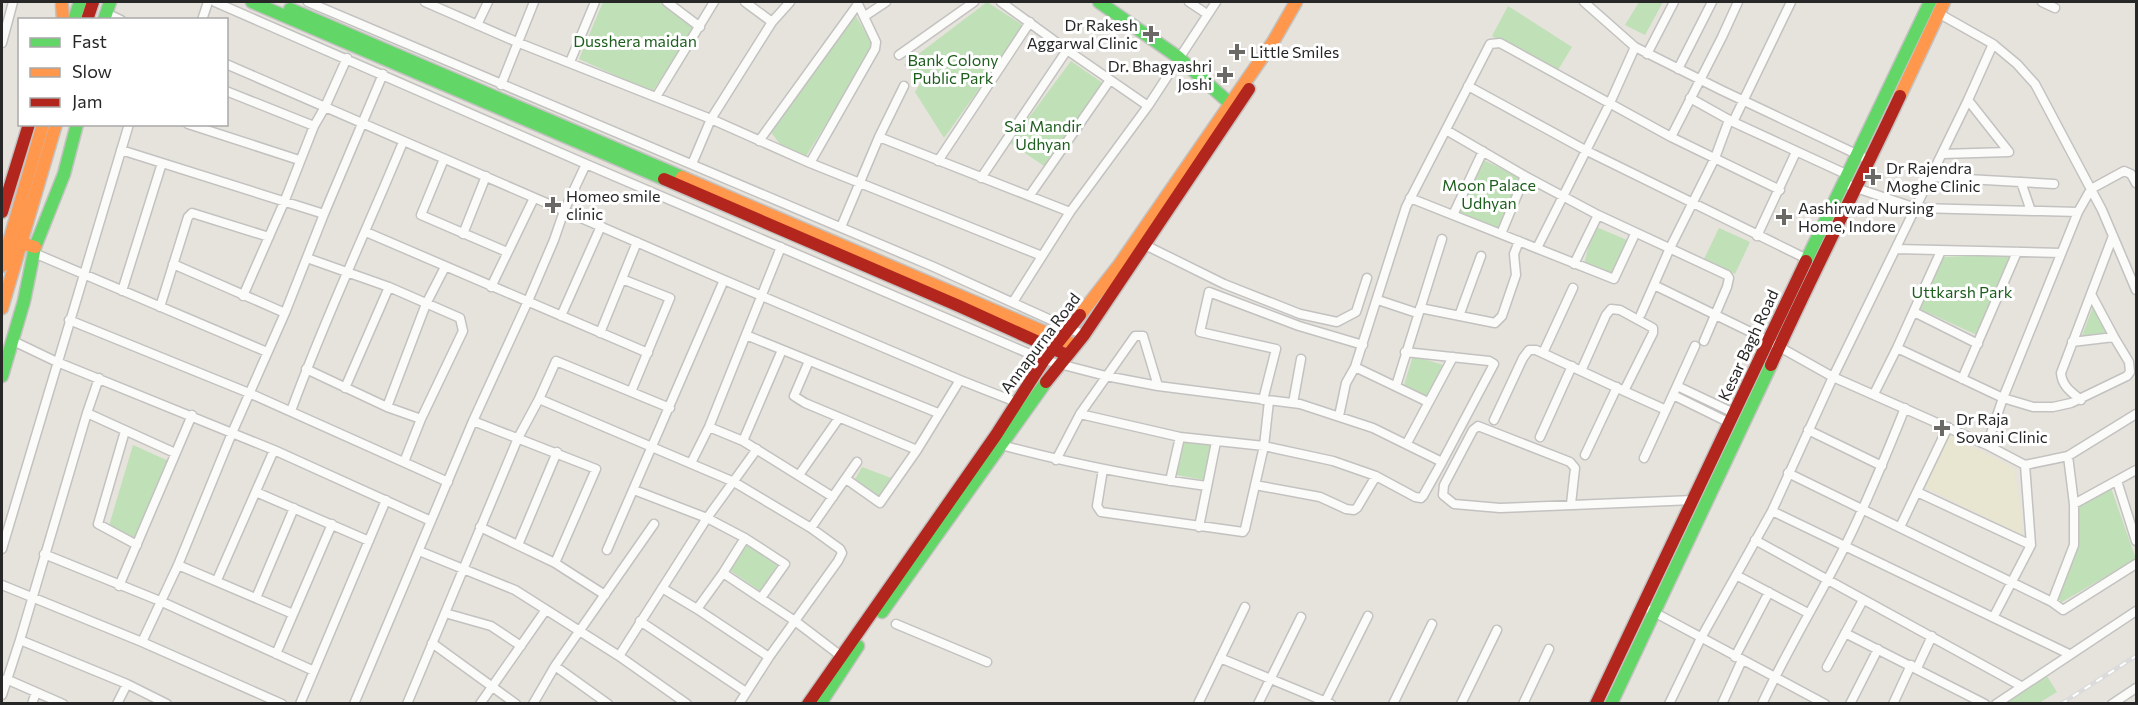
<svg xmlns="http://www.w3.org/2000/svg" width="2138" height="705" font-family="Commissioner,sans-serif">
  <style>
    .education { fill: #e8e5d1 }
    .green { fill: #c0e0b7 }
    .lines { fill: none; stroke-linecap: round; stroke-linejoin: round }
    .street-casing { stroke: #c3c2c1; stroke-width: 11 }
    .fast-casing { stroke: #c3c2c1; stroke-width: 15 }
    .slow-casing { stroke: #c3c2c1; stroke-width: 15 }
    .jam-casing { stroke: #c3c2c1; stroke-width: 15 }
    .street { stroke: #fbfbfa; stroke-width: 8 }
    .fast { stroke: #63d668; stroke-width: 12 }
    .slow { stroke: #ff974d; stroke-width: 12 }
    .jam { stroke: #b3261e; stroke-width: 12 }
    .rail-casing { stroke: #dcdbdc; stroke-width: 4.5 }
    .rail { stroke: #fff; stroke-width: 2; stroke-dasharray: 7; stroke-linecap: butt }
    .poi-dot { fill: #6a6966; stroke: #fff; stroke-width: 2 }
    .labels { text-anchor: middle; stroke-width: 6; stroke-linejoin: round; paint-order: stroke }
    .poi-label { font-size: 16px; fill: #272727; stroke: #fff; text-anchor: start }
    .park-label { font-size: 16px; fill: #1d5e1d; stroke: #fff }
    .street-label { font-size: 16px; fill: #272727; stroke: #fff }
  </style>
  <rect width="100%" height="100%" fill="#e6e3dc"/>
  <!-- education -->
  <path class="education" d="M 1947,434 L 2014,468 L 2021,511 L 2022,535 L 1922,486 Z"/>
  <!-- green -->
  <path class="green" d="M 603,2 L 663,2 L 695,27 L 652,92 L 579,59 Z
    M 987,2 L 1024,26 L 944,138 L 915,92 L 922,80 L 904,65 Z
    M 1639,2 L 1663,2 L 1645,35 L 1625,25 Z
    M 1508,6 L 1572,47 L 1558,70 L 1547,73 L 1492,36 Z
    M 854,13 L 874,46 L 805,158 L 783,148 L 770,131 Z
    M 1071,61 L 1104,84 L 1047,168 L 1010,143 Z
    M 1481,159 L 1522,178 L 1498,229 L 1455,211 Z
    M 1594,226 L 1627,240 L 1611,275 L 1584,264 Z
    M 1719,228 L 1750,242 L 1735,274 L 1703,261 Z
    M 2012,254 L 1979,336 L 1918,308 L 1942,257 Z
    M 2094,304 L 2109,332 L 2080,341 Z
    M 1413,356 L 1447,366 L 1426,398 L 1403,388 Z
    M 1179,440 L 1213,445 L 1205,480 L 1170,474 Z
    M 133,445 L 171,462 L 137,541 L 108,529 Z
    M 862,467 L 894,479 L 881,499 L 854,481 Z
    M 2111,488 L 2136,559 L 2062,602 L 2055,597 L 2078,546 L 2077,508 Z
    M 745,543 L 778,564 L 760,591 L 728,569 Z
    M 2045,673 L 2057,692 L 2039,703 L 2001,704 Z"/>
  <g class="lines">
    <defs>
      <path id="street" d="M 215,2 L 586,164 L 1044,360 L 1106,376 L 1158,386 L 1300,404 L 1373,428 L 1442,462 L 1423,496 L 1421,498 L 1415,497 L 1376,476 L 1333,461 L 1264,446 L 1180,437 L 1080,414
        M 308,2 L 934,267 L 1084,335
        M 425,2 L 519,43 L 711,119 L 810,163 L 1042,256
        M 667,2 L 700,27
        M 745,2 L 772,22
        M 1001,2 L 1067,50 L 1148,106
        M 1189,2 L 1207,14
        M 1584,2 L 1635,47 L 1721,90 L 1869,160
        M 2042,2 L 2055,8
        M 106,13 L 121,20
        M 1938,13 L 1993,44 L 2017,64 L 2035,84 L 2102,210 L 2136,290
        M 865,16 L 886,2
        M 202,20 L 208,2
        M 477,25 L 488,2
        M 2,43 L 13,2
        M 1647,54 L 1674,2
        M 899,55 L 974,2
        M 570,62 L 595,2
        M 226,64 L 724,280 L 960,380 L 1021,404
        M 1678,69 L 1712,2
        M 501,85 L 534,2
        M 1468,86 L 1587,151 L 1807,259
        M 226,91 L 314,126
        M 656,97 L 714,2
        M 1690,98 L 1733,122 L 1848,175
        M 1733,122 L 1791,2
        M 188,124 L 299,160
        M 1446,130 L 1525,176 L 1598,215 L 1727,275 L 1729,278 L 1727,287 L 1704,341
        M 879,137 L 1070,212
        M 1671,137 L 1722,37 L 1738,2
        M 759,141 L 858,4
        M 121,150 L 324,214
        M 1942,154 L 2009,152 L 1968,100
        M 444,159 L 421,215 L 507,252
        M 938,161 L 1030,22
        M 810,163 L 875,49 L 876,42 L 857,2
        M 692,164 L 711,119 L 772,22 L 790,2
        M 1931,177 L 2054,184
        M 981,178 L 1067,50
        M 2021,182 L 2031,211
        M 1844,183 L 1856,188 L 1916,208 L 2078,212
        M 1030,195 L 1110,80
        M 1410,198 L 1614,279 L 1635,234
        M 1453,215 L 1483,151
        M 841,227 L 879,137 L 904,86
        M 366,232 L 648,353
        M 463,234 L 486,176
        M 1501,234 L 1525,176
        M 1757,236 L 1796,152
        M 1145,245 L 1224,284 L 1300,314 L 1337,322 L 1356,312 L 1367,278
        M 1537,248 L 1609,105 L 1635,47
        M 1896,249 L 2061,253
        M 34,253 L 267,352
        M 307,258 L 389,287 L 460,318 L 463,331 L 421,419 L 404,462
        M 173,264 L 285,313
        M 1574,264 L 1598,215
        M 622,279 L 670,298 L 631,392
        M 1654,285 L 1767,340 L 1833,377 L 1987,445 L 2025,465 L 2068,456 L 2136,414
        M 491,287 L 534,198
        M 122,291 L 162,163
        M 243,296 L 285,200 L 314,126 L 325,107 L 347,58
        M 1378,300 L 1417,313
        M 1013,302 L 1070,212 L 1148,106 L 1216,2
        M 160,307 L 188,217 L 192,213 L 269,237
        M 1420,308 L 1495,323 L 1502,316 L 1516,275 L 1514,254 L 1519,241
        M 1914,312 L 1978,344
        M 1641,314 L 1670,248 L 1715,158 L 1729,120
        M 561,316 L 601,226
        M 1459,316 L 1481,256
        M 69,320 L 249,393 L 448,482
        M 600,333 L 637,242
        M 746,335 L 938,413
        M 11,340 L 57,362 L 274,450 L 431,521
        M 2072,342 L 2114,337 L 2091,294
        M 1897,348 L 2003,398 L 2033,407 L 2053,407 L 2071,403 L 2127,376 L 2130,372 L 2129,362 L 2114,337
        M 1405,352 L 1489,361 L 1494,364 L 1442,462
        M 1543,353 L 1573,288
        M 809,361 L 794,396 L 805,403 L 917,450
        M 1355,367 L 1428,402
        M 306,369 L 387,407 L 421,419
        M 1581,371 L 1606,315 L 1611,309 L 1620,310 L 1653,328 L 1653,333 L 1624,391 L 1666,410 L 1644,458
        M 1962,379 L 2017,252
        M 1396,386 L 1442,239
        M 1677,386 L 1734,413
        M 345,388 L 389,287
        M 1874,394 L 1897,348 L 1941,251
        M 1673,395 L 1730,423
        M 539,399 L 734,482 L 811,528 L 840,549 L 842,553 L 838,561 L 769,657 L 739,704
        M 1263,400 L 1276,349 L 1200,332 L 1209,292 L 1299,326 L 1363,345
        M 2081,400 C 2071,392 2062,386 2061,373 L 2113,236
        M 1293,403 L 1301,359
        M 387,407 L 426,304 L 445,267
        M 1666,410 L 1695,346
        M 291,411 C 324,320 366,232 403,142
        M 87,413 L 175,453
        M 1339,416 L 1346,383 L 1355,367 L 1406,207 L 1490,44 L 1500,43 L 1671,137 L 1780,190
        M 1494,420 L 1523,358 L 1529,350 L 1536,350 L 1624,391
        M 473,421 L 596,469 L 555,563
        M 709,427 L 743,441 L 833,497
        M 1808,430 L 1882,466
        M 125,431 L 98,524 L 137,545
        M 1540,437 L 1572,366
        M 743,441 L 782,350
        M 1407,443 L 1453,357
        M 1001,445 C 1069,463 1137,477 1207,486
        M 1987,445 L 2003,398 L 2078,212 L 2091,189 L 2124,171 L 2131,174 L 2136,183
        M 1585,455 L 1617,387
        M 1056,460 L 1080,414 L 1135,336 L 1143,336 L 1158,386
        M 691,463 L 709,427 L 781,247
        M 1103,469 L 1097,506 L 1101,512 L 1243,532 L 1245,529 L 1264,446 L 1269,401
        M 1788,473 L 2052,602 L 2063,610 L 2136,564
        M 799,475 L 839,418
        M 846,479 L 880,503 L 917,450 L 960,380
        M 1170,481 L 1180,437
        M 2117,481 L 2136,541
        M 1255,485 L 1320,497 L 1346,509 L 1354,510 L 1357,508 L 1376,476
        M 634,490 L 707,518 L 745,538 L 785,564 L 761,598
        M 256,492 L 369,541
        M 1917,492 L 2031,545
        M 1571,504 L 1575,468 L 1570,462 L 1478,426 L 1473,430 L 1444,485 L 1443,495 L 1454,504 L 1500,508 L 1693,500
        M 2074,504 L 2136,470
        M 1772,511 L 2069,654
        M 480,527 L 555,563 L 605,595
        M 1199,527 L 1216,442
        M 1900,527 L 1948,427
        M 811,528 L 857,462
        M 1755,540 L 2021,686
        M 518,545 L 557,452
        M 2,549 L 129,124
        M 607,550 L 724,280
        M 419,551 L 515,590 L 619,656 L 687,704
        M 44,554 L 160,601 L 314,671
        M 178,565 L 293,614
        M 723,573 L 795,621 L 841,656
        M 1736,575 L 1808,613
        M 217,580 L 274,450
        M 2,585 L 142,642 L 282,704
        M 119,586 L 192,415
        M 662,588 L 697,609 L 769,657
        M 256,598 L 294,508
        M 2052,602 L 2074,545 L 2074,504 L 2068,456
        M 697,609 L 723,573 L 745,538
        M 1650,610 L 1825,704
        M 445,613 L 491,626 L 521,646
        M 1994,616 L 2031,545 L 2025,465
        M 640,621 L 746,692
        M 896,624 L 987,662
        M 1845,633 L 1985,704
        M 20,640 L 127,684 L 167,704
        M 142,642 L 178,565 L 232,433 L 285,313 L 324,214 L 383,74
        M 432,643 L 516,704
        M 276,654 L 332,524
        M 619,656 L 707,518 L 757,449
        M 1735,657 L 1769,592
        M 1220,658 L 1331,704
        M 555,666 L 608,704
        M 1827,667 L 1863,600
        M 1917,668 L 1932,636
        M 6,679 L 63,704
        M 2,695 L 20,640 L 87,413 L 99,378
        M 32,704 L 36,692
        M 117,704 L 127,684
        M 300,704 L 386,500
        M 354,704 L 473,421 L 528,301 L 554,240 L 564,211 L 586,164
        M 407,704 L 518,438 L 539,399 L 556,361 L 670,408
        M 480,704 L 545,611
        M 533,704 L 555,666 L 654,524
        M 1198,704 L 1245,607
        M 1258,704 L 1301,617
        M 1324,704 L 1368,616
        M 1393,704 L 1432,624
        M 1461,704 L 1497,630
        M 1523,704 L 1549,649
        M 1669,704 L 1701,638 L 1772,511 L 1833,377 L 1968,100 L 1993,44
        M 1722,704 L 1742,660
        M 1762,704 C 1787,650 1818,600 1844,548 C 1867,503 1886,455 1905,408
        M 1850,704 L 1878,649
        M 1893,704 L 1911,665
        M 1996,704 L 2136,611
        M 2112,704 L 2136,688"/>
      <path id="fast" d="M 252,2 L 664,179
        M 1099,2 L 1178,57 L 1235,108
        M 290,9 L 682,177
        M 74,20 L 80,2
        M 104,20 L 110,2
        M 1806,261 L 1930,2
        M 2,376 L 24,301 L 35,247 L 64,174 L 77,124
        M 882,612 L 1046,382
        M 820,704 L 858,646
        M 1611,704 L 1771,365"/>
      <path id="slow" d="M 62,5 L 63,20
        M 1900,96 L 1944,2
        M 682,177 L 1075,345
        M 21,243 L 35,247
        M 2,266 L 43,124
        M 2,308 L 56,124
        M 1080,315 L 1119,265 L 1273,42 L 1296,2"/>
      <path id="jam" d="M 87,20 L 93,2
        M 664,179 L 959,306 L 1067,355
        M 2,212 L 29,124
        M 1771,365 C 1812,274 1858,186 1900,96
        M 1046,382 L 1084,335 L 1249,89
        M 808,704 L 996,435 L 1044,360 L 1080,315
        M 1596,704 L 1806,261"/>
    </defs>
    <!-- street casing -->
    <use href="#street" class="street-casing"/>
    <!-- fast casing -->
    <use href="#fast" class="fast-casing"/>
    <!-- slow casing -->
    <use href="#slow" class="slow-casing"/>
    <!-- jam casing -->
    <use href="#jam" class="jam-casing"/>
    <!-- street -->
    <use href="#street" class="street"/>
    <!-- fast -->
    <use href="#fast" class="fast"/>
    <!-- slow -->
    <use href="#slow" class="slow"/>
    <!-- jam -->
    <use href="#jam" class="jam"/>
    <defs>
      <path id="rail" d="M 2061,704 L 2136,656"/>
    </defs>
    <!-- rail casing -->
    <use href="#rail" class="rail-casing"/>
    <!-- rail -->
    <use href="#rail" class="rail"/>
  </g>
  <!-- markers -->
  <g class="poi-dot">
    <path d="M1148 25h6v6h6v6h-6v6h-6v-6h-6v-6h6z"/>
    <path d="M1234 43h6v6h6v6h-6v6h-6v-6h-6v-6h6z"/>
    <path d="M1222 66h6v6h6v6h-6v6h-6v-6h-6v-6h6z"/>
    <path d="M1870 168h6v6h6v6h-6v6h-6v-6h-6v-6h6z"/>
    <path d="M550 196h6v6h6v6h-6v6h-6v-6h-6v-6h6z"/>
    <path d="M1781 208h6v6h6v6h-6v6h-6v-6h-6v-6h6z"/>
    <path d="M1939 419h6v6h6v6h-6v6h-6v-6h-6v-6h6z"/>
  </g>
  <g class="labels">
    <!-- poi labels -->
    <g class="poi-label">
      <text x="1138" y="31" text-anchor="end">Dr Rakesh<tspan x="1138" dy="18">Aggarwal Clinic</tspan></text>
      <text x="1250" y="58">Little Smiles</text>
      <text x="1212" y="72" text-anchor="end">Dr. Bhagyashri<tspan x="1212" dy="18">Joshi</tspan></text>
      <text x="1886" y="174">Dr Rajendra<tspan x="1886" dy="18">Moghe Clinic</tspan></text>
      <text x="566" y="202">Homeo smile<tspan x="566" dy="18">clinic</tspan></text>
      <text x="1798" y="214">Aashirwad Nursing<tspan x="1798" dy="18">Home, Indore</tspan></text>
      <text x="1956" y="425">Dr Raja<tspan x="1956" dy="18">Sovani Clinic</tspan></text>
    </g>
    <!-- park labels -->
    <g class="park-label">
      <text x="635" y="47">Dusshera maidan</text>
      <text x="953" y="66">Bank Colony<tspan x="953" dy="18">Public Park</tspan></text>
      <text x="1043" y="132">Sai Mandir<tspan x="1043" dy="18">Udhyan</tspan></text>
      <text x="1489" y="191">Moon Palace<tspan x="1489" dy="18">Udhyan</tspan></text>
      <text x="1962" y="298">Uttkarsh Park</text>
    </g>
    <!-- street labels -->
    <g class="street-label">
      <text transform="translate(1040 343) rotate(-53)" y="6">Annapurna Road</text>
      <text transform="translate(1748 345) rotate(-65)" y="6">Kesar Bagh Road</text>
    </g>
  </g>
  <!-- border -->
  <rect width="2138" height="705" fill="none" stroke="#272727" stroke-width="6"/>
  <!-- legend -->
  <rect x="18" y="18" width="210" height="108" fill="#ffffff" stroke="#a9a9a9" stroke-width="1.5"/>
  <rect x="30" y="38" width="30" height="9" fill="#63d668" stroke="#a9a9a9" stroke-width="1.5"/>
  <text x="72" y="48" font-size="18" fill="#272727">Fast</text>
  <rect x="30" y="68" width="30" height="9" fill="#ff974d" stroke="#a9a9a9" stroke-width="1.5"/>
  <text x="72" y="78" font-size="18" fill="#272727">Slow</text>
  <rect x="30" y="98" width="30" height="9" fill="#b3261e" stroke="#a9a9a9" stroke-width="1.5"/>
  <text x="72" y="108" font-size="18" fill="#272727">Jam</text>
</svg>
